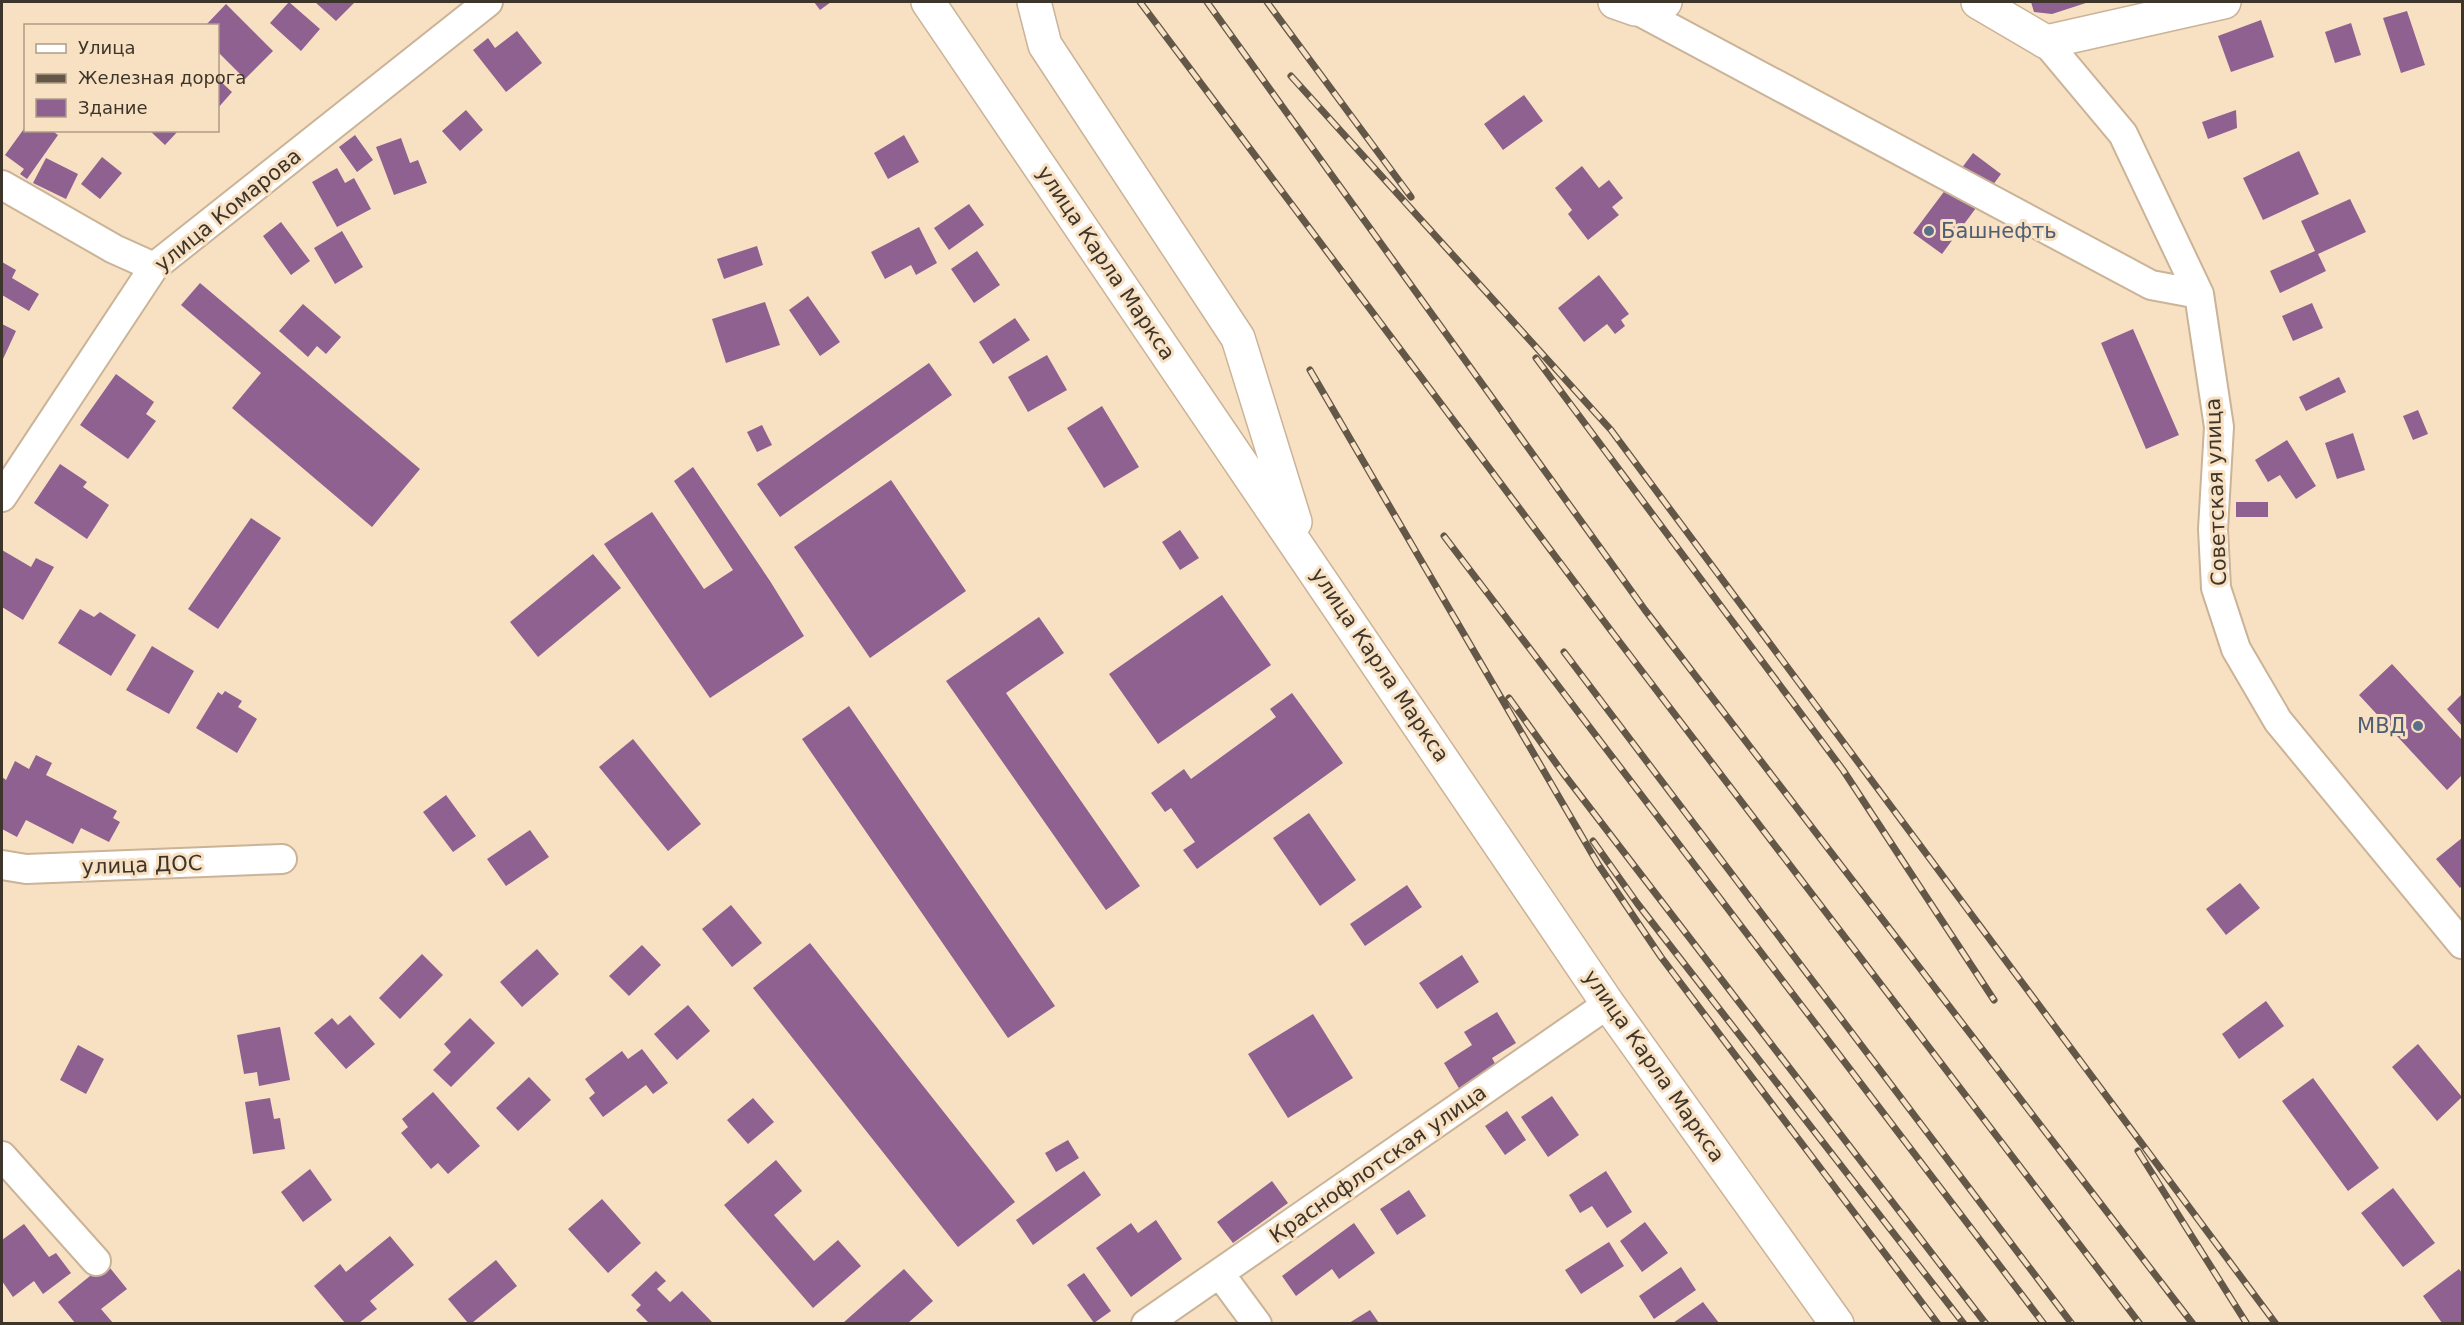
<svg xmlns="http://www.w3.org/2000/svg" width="2464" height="1325" font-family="'DejaVu Sans',sans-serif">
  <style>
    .building { fill: #8e6191 }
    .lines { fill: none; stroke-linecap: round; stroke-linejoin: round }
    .street-casing { stroke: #cab397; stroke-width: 32 }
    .secondary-casing { stroke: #cab397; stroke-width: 36 }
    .street { stroke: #fff; stroke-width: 28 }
    .secondary { stroke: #fff; stroke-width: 33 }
    .rail-casing { stroke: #635748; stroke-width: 7 }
    .rail { stroke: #f8e0c3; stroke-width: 4.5; stroke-dasharray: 14; stroke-linecap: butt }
    .service-dot { fill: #5c6f8a; stroke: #f8e0c3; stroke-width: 2 }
    .labels { text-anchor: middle; stroke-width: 6; stroke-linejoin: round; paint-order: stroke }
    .street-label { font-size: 21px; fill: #3e352a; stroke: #f8e0c3 }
    .service-label { font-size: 21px; fill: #4e5e75; stroke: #f8e0c3; text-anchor: start }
  </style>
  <rect width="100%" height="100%" fill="#f8e0c3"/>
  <!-- building -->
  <path class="building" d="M 289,2 L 320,29 L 301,51 L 270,23 Z
    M 315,2 L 355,2 L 336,21 Z
    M 814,2 L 831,2 L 820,10 Z
    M 2031,2 L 2089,2 L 2052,14 L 2034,12 Z
    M 226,4 L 273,51 L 245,79 L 218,52 L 218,26 L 205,26 Z
    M 2407,11 L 2425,65 L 2401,73 L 2383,18 Z
    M 2261,20 L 2274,57 L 2231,72 L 2218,36 Z
    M 2351,23 L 2361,55 L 2335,63 L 2325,32 Z
    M 517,31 L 542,63 L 506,92 L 473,50 L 488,38 L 495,48 Z
    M 218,79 L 232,92 L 218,108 Z
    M 1524,95 L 1543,121 L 1503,150 L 1484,124 Z
    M 466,110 L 483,130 L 460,151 L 442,131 Z
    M 2236,110 L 2237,128 L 2208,139 L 2202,122 Z
    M 26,126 L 26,130 L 51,130 L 58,135 L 27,179 L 20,174 L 24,169 L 5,155 Z
    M 149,130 L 179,130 L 165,145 Z
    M 355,135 L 373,160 L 357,172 L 339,147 Z
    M 904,135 L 919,162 L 888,179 L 874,153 Z
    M 401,138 L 410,163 L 418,160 L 427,183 L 394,195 L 376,147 Z
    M 2299,151 L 2319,194 L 2263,220 L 2243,178 Z
    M 1973,153 L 2001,174 L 1942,254 L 1913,233 Z
    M 102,157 L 122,173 L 100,199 L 81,184 Z
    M 46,158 L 78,174 L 66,199 L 33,183 Z
    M 1582,166 L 1599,188 L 1609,180 L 1623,198 L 1612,207 L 1619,215 L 1588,240 L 1568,214 L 1572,210 L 1555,188 Z
    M 337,168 L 345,183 L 354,178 L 371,209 L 337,227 L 312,182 Z
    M 2350,199 L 2366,232 L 2318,254 L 2326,271 L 2280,293 L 2270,271 L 2315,251 L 2301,221 Z
    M 969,204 L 984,225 L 949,250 L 934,228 Z
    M 281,222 L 310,261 L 291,275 L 263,236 Z
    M 919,227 L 937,263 L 916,275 L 911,265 L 885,279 L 871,252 Z
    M 342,231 L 363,267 L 335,284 L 314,248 Z
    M 757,246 L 763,265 L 724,279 L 717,259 Z
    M 977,251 L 1000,285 L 974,303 L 951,269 Z
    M 2,262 L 16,270 L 12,278 L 39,294 L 29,311 L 2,295 Z
    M 1599,275 L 1629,314 L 1621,320 L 1625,326 L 1615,334 L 1607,324 L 1584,342 L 1558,308 Z
    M 200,283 L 420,469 L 372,527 L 232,408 L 261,373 L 181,305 Z
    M 808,296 L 840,342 L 820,356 L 789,310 Z
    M 765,302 L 780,345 L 726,363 L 712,319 Z
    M 2312,303 L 2323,328 L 2293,341 L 2282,316 Z
    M 303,304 L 341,337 L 326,354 L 317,346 L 308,357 L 279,331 Z
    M 1015,318 L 1030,340 L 993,364 L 979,342 Z
    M 2,324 L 16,331 L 3,359 L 2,358 Z
    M 2133,329 L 2179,435 L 2146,449 L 2101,343 Z
    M 1047,355 L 1067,390 L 1028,412 L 1008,377 Z
    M 929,363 L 952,395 L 780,517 L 757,484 Z
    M 116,374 L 154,402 L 146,414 L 156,421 L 128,459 L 80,425 Z
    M 2339,377 L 2346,392 L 2306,411 L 2299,397 Z
    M 1102,406 L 1139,467 L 1104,488 L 1067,428 Z
    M 2418,410 L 2428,434 L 2413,440 L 2403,416 Z
    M 762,425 L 772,445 L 757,452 L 747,432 Z
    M 2353,433 L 2365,470 L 2337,479 L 2325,443 Z
    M 2287,440 L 2316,486 L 2296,499 L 2280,475 L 2268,482 L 2255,460 Z
    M 60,464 L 87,482 L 83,487 L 109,505 L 87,539 L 34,503 Z
    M 693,467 L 770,581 L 804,636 L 710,698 L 604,544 L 652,512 L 704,589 L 733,570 L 674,481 Z
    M 891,480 L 966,591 L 870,658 L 794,547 Z
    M 2236,502 L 2268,502 L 2268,517 L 2236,517 Z
    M 251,518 L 281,538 L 218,629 L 188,609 Z
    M 1180,530 L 1199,558 L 1180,570 L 1162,542 Z
    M 2,550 L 31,567 L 36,558 L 54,567 L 23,620 L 2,607 Z
    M 593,554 L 621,588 L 538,657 L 510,622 Z
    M 1222,595 L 1271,665 L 1158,744 L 1109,674 Z
    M 80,609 L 94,617 L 100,612 L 136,635 L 111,676 L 58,643 Z
    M 1039,617 L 1064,653 L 1006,693 L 1140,886 L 1106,910 L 946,681 Z
    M 152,646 L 194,671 L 169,714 L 126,690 Z
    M 2392,664 L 2462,740 L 2462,775 L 2447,790 L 2359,695 Z
    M 225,691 L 242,701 L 238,707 L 257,719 L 237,753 L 196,728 L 218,692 L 222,695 Z
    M 1292,693 L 1343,763 L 1197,869 L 1183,850 L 1195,842 L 1171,808 L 1165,812 L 1151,793 L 1184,769 L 1191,779 L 1276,717 L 1270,709 Z
    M 2462,694 L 2462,726 L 2447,709 Z
    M 849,706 L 1055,1006 L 1008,1038 L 802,739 Z
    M 633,739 L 701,824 L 668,851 L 599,767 Z
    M 36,755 L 52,763 L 46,775 L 117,811 L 113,818 L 120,822 L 109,842 L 81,828 L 73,844 L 26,820 L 17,837 L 2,829 L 2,777 L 6,780 L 15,761 L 29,769 Z
    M 446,795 L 476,836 L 453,852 L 423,812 Z
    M 1309,813 L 1356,880 L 1320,906 L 1273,838 Z
    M 530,830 L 549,857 L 506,886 L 487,859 Z
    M 2462,838 L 2462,886 L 2460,888 L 2436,859 Z
    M 2240,883 L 2260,908 L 2226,935 L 2206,909 Z
    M 1407,885 L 1422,907 L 1365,946 L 1350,924 Z
    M 731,905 L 762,943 L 732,967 L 702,929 Z
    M 810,943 L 1015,1202 L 958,1247 L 753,988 Z
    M 642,945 L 661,965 L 629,996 L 609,976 Z
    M 537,949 L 559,974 L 522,1007 L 500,982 Z
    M 422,954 L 443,975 L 400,1019 L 379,998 Z
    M 1462,955 L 1479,982 L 1437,1009 L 1419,983 Z
    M 2266,1001 L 2284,1026 L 2239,1059 L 2222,1034 Z
    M 688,1005 L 710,1031 L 677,1060 L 654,1034 Z
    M 1497,1012 L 1516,1043 L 1492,1058 L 1497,1067 L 1460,1090 L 1444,1063 L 1472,1045 L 1464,1032 Z
    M 1313,1014 L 1353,1078 L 1288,1118 L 1248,1054 Z
    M 350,1015 L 375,1044 L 346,1069 L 314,1033 L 332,1018 L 338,1025 Z
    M 470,1018 L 495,1043 L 451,1087 L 433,1070 L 451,1052 L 444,1044 Z
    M 280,1027 L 290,1080 L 259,1086 L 257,1072 L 244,1074 L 237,1035 Z
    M 2418,1044 L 2462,1097 L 2437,1121 L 2392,1067 Z
    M 78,1045 L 104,1059 L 86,1094 L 60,1080 Z
    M 642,1049 L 668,1083 L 653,1094 L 646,1085 L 603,1117 L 589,1098 L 595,1093 L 585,1079 L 622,1051 L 628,1059 Z
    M 529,1077 L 551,1100 L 518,1131 L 496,1108 Z
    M 2313,1078 L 2379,1168 L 2348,1191 L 2282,1101 Z
    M 433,1092 L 480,1146 L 448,1174 L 438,1163 L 431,1169 L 401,1133 L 408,1127 L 402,1119 Z
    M 1552,1096 L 1579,1135 L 1548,1157 L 1521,1117 Z
    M 270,1098 L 274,1119 L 280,1118 L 285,1149 L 253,1154 L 245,1102 Z
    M 753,1098 L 774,1122 L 748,1144 L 727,1120 Z
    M 1507,1111 L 1526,1140 L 1505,1155 L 1485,1126 Z
    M 1068,1140 L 1079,1158 L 1056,1172 L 1045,1153 Z
    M 776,1160 L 802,1191 L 774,1215 L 814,1261 L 838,1240 L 861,1266 L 813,1308 L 724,1205 Z
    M 310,1169 L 332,1200 L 303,1222 L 281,1192 Z
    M 1084,1171 L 1101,1195 L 1033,1245 L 1016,1220 Z
    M 1606,1171 L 1632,1212 L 1607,1228 L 1592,1206 L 1580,1213 L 1569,1195 Z
    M 1272,1181 L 1288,1203 L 1233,1243 L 1217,1222 Z
    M 2393,1188 L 2435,1243 L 2403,1267 L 2361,1213 Z
    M 1409,1190 L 1426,1216 L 1397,1235 L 1380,1209 Z
    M 602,1199 L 641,1243 L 608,1273 L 568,1229 Z
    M 1156,1220 L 1182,1259 L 1131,1297 L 1096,1248 L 1131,1223 L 1138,1233 Z
    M 1645,1222 L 1668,1253 L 1642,1272 L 1620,1241 Z
    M 1354,1223 L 1375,1253 L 1339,1279 L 1332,1269 L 1296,1296 L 1282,1276 Z
    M 24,1224 L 49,1257 L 56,1253 L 71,1273 L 43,1294 L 34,1281 L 13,1297 L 2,1281 L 2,1240 Z
    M 390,1236 L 414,1265 L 370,1301 L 377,1309 L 359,1323 L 345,1323 L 314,1286 L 340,1264 L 346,1272 Z
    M 1609,1242 L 1624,1266 L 1581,1294 L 1565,1270 Z
    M 496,1260 L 517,1286 L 472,1323 L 468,1323 L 448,1299 Z
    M 106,1263 L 127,1289 L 101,1309 L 113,1323 L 75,1323 L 58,1302 Z
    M 1681,1267 L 1696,1290 L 1654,1319 L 1639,1296 Z
    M 904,1269 L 933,1301 L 908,1323 L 843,1323 Z
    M 2459,1269 L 2462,1273 L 2462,1323 L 2442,1323 L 2423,1296 Z
    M 656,1271 L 666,1281 L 657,1289 L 670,1302 L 682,1291 L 712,1322 L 649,1323 L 636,1310 L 641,1305 L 631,1295 Z
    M 1084,1273 L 1111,1311 L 1094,1323 L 1067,1285 Z
    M 1703,1302 L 1719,1323 L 1673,1323 Z
    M 1370,1310 L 1379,1323 L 1349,1323 Z"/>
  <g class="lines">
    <defs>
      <path id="street" d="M 1635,9 L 2151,285 L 2199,294
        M 2046,42 L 2123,134 L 2199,294 L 2219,427 L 2213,529 L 2216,588 L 2236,649 L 2278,721 L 2462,944
        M 2,185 L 114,249 L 154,267
        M 2,497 L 154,267 L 488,2
        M 2,865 L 26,869 L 282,859
        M 2,1156 L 96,1261
        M 1220,1274 L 1257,1324
        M 1146,1324 L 1608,1004"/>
      <path id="secondary" d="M 928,2 L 1608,1004 L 1837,1324
        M 1034,2 L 1045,45 L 1238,338 L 1295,522
        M 1615,2 L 1635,9 L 1665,2
        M 1978,2 L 2046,42 L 2224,2"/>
    </defs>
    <!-- street casing -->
    <use href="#street" class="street-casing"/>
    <!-- secondary casing -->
    <use href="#secondary" class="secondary-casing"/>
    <!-- street -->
    <use href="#street" class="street"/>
    <!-- secondary -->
    <use href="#secondary" class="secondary"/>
    <defs>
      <path id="rail" d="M 1140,2 L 1612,632 L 2140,1324
        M 1207,2 L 1645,610 L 2193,1324
        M 1267,2 L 1411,197
        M 1291,76 L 1611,430 L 2276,1324
        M 1536,358 L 1843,770 L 1994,1000
        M 1310,370 L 1598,864 L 1661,957 L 1938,1324
        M 1444,536 L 2044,1324
        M 1564,652 L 2072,1324
        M 1509,698 L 1563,773 L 1986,1324
        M 1593,841 L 1637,903 L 1964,1324
        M 2138,1151 L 2247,1324"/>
    </defs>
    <!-- rail casing -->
    <use href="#rail" class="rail-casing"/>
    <!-- rail -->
    <use href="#rail" class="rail"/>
  </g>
  <!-- markers -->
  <g class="service-dot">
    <circle cx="1929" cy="231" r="6"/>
    <circle cx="2418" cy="726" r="6"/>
  </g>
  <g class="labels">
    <!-- street labels -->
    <g class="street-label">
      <text transform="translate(228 210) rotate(-39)" y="7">улица Комарова</text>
      <text transform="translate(1106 263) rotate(56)" y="7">улица Карла Маркса</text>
      <text transform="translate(2216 492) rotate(-92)" y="7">Советская улица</text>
      <text transform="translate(1380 665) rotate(56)" y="7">улица Карла Маркса</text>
      <text transform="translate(142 865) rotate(-2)" y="7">улица ДОС</text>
      <text transform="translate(1654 1066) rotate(55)" y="7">улица Карла Маркса</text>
      <text transform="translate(1378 1164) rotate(-35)" y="7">Краснофлотская улица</text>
    </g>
    <!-- service labels -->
    <g class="service-label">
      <text x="1941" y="238">Башнефть</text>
      <text x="2406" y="733" text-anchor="end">МВД</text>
    </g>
  </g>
  <!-- border -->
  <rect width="2464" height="1325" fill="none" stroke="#3e352a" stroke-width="6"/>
  <!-- legend -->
  <rect x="24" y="24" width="195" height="108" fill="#f8e0c3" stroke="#ae9c86" stroke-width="1.5"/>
  <rect x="36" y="44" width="30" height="9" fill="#ffffff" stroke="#ae9c86" stroke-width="1.5"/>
  <text x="78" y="54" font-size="18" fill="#3e352a">Улица</text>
  <rect x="36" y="74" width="30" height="9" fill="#635748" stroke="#ae9c86" stroke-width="1.5"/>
  <text x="78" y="84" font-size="18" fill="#3e352a">Железная дорога</text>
  <rect x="36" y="99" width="30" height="18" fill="#8e6191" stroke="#ae9c86" stroke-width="1.5"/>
  <text x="78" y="114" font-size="18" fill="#3e352a">Здание</text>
</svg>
